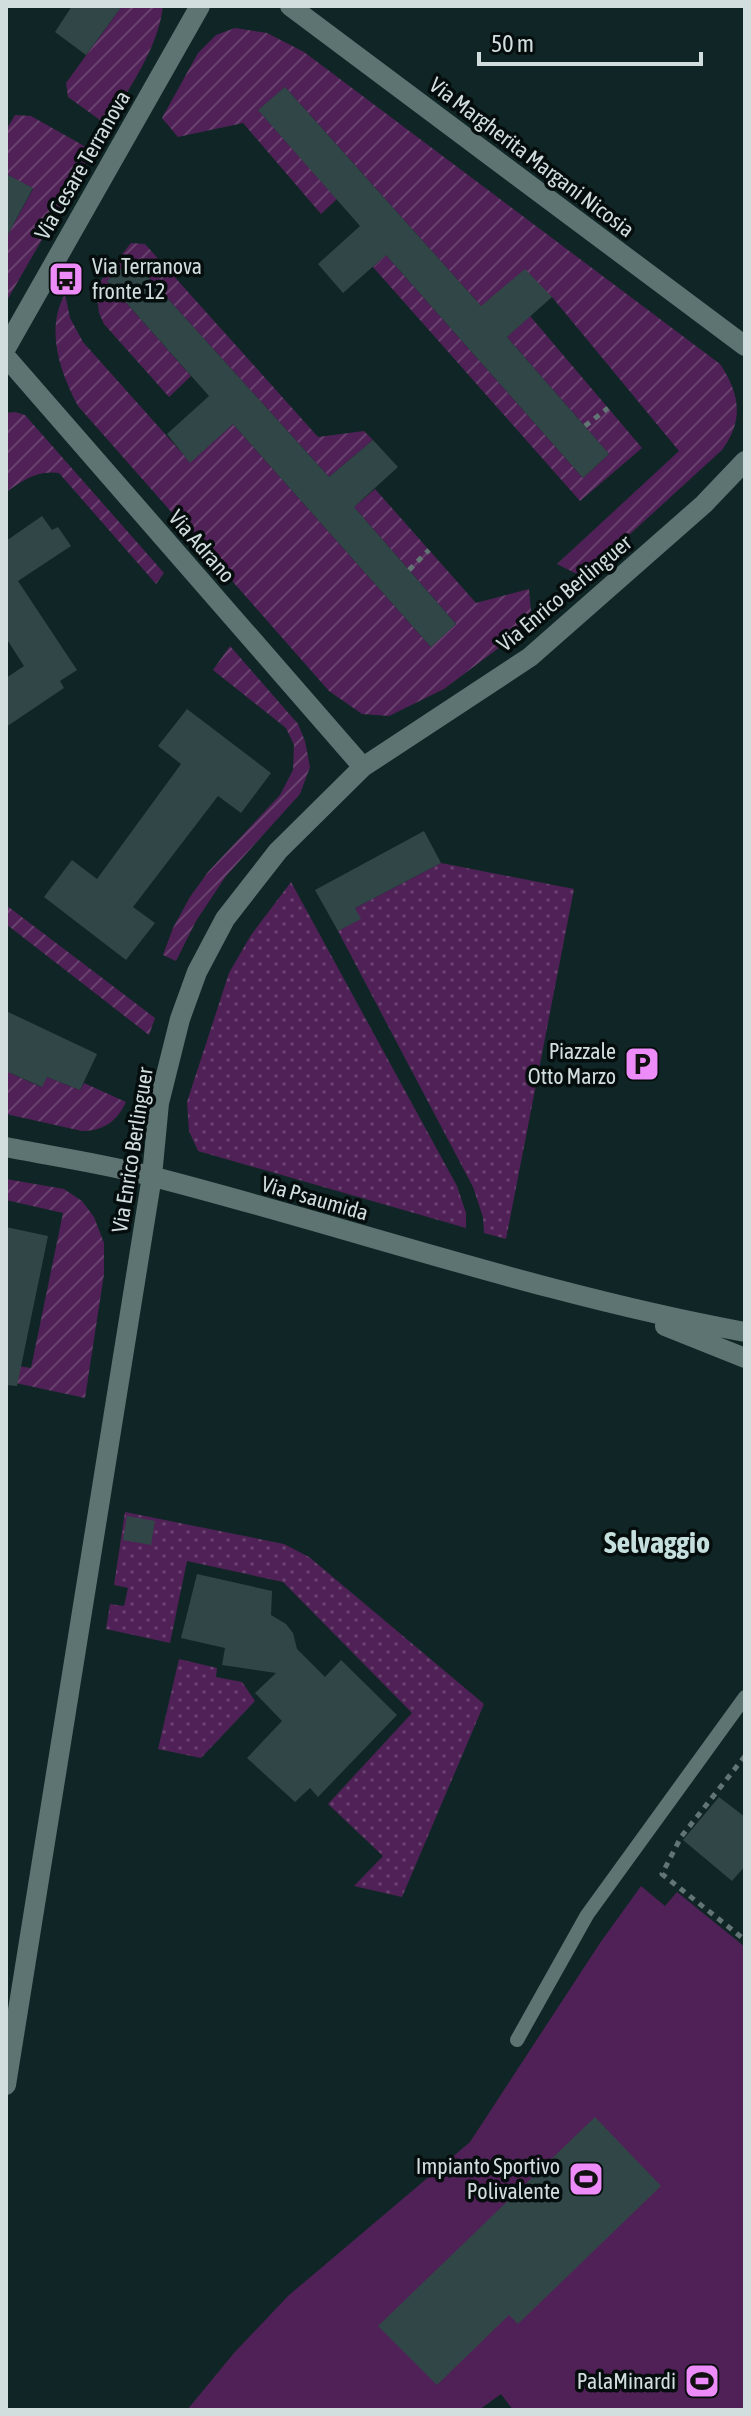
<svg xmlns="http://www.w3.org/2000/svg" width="751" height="2416" font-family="'Asap Condensed',sans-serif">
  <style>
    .grass { fill: url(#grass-dots) }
    .park { fill: #502156 }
    .garden { fill: url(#garden-furrows) }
    .building { fill: #314747 }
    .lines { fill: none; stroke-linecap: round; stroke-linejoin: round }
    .path { stroke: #627474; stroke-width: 5; stroke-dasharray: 6 6; stroke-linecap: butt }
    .lane { stroke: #5d7473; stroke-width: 14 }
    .street { stroke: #5d7473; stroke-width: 20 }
    .labels { text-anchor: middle; stroke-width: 7; stroke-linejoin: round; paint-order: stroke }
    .street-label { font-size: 22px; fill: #d2dede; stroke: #050d0d }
    .poi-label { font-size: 22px; fill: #d2dede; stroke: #050d0d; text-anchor: end }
    .district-label { font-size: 30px; font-weight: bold; fill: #c5dfde; stroke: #050d0d }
  </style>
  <defs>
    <pattern id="grass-dots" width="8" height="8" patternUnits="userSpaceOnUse" patternTransform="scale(2)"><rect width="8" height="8" fill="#502156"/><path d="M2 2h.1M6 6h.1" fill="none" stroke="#68416e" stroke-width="1.8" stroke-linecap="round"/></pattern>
    <pattern id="garden-furrows" width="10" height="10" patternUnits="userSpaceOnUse" patternTransform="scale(2)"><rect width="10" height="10" fill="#502156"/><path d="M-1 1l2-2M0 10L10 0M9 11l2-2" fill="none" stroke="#68416e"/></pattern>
  </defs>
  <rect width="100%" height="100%" fill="#102626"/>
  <!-- grass -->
  <path class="grass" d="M 441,863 L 574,889 L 506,1239 L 484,1233 L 483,1217 L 473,1187 L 338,931 L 360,919 L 355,908 Z
    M 291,882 L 457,1186 L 466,1213 L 466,1228 L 198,1151 L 189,1131 L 187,1102 L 229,973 L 251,935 Z
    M 125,1512 L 284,1544 L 309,1557 L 484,1704 L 402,1897 L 354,1886 L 383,1856 L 328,1804 L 412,1713 L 283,1582 L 187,1561 L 170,1643 L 106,1629 L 110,1604 L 124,1606 L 128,1588 L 114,1585 Z
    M 179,1659 L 217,1668 L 216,1677 L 242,1682 L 255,1701 L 201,1758 L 158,1749 Z"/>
  <!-- park -->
  <path class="park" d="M 641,1886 L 665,1906 L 677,1892 L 745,1947 L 745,2410 L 513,2410 L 501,2394 L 479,2410 L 187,2410 L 234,2353 L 288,2296 L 470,2142 L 600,1943 Z"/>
  <!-- garden -->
  <path class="garden" d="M 122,6 L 163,6 C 158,49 129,88 107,125 L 68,97 L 66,83 Z
    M 235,28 L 267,33 L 304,52 L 720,364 C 740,394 744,420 722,450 L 583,577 L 557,564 L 679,451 L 552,297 L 481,306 L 285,87 L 259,111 L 337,199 L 321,214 L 243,123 L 178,137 L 162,118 L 198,53 L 216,35 Z
    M 15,115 L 31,116 L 93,151 L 6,302 L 6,238 L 33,189 L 6,174 L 6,130 Z
    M 131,243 L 145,244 L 318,437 L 364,431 L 373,440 L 329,477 L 132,259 L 107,281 L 191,376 L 169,397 L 104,324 L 99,313 L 96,287 Z
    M 386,255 L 583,478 L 609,454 L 507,337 L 530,316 L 642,448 L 580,501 L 373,267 Z
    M 65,294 L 70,318 L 83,342 L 190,462 L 233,424 L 431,647 L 456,624 L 354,507 L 375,489 L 476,603 L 529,589 L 532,623 L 444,689 L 389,716 L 362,714 L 329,691 L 78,406 C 60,372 45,330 65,294 Z
    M 15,412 L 25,415 L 164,573 L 156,584 L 59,473 C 37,470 24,480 6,492 L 6,413 Z
    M 230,646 L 298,724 L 305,741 L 310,767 L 300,794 L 226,876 L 196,921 L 176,961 L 163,955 L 173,928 L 190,897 L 208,872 L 280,795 L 293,770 L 294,745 L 286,728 L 213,670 Z
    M 6,905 L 155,1018 L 149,1035 L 6,924 Z
    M 6,1071 L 41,1087 L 47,1077 L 80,1090 L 84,1083 L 126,1102 C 117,1121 104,1131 82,1131 L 6,1114 Z
    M 6,1179 L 64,1189 L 82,1201 L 94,1217 L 104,1243 L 104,1274 L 85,1398 L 6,1381 L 6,1364 L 31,1368 L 63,1213 L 6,1200 Z"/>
  <!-- building -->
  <path class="building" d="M 72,6 L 122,6 L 86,55 L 55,32 Z
    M 285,87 L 481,306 L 525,269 L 552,297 L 507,337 L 609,454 L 583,478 L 386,255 L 343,293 L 318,264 L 360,226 L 258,110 Z
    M 6,174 L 33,188 L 6,238 Z
    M 132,259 L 329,477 L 373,440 L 398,467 L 354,507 L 456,624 L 431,647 L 233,424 L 190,463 L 167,434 L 209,396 L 107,281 Z
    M 42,516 L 52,530 L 58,527 L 71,546 L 18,581 L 77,670 L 60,681 L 64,688 L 6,727 L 6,678 L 24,666 L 6,638 L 6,541 Z
    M 187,709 L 271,773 L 241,813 L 218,796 L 133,907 L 155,923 L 126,960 L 44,897 L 72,860 L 97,879 L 181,764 L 158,746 Z
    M 424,831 L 441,863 L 355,908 L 361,919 L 338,931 L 315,890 Z
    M 6,1011 L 97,1054 L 80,1090 L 47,1077 L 42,1087 L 6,1071 Z
    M 6,1227 L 48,1236 L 17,1386 L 6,1385 Z
    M 127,1516 L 155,1521 L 151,1545 L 123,1540 Z
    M 197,1574 L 272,1591 L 271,1615 L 286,1624 L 293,1633 L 297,1649 L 325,1677 L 341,1660 L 397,1715 L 318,1797 L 310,1788 L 295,1802 L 247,1758 L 282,1721 L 255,1693 L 276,1673 L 222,1665 L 225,1648 L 181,1638 Z
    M 719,1797 L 745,1817 L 745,1866 L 732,1881 L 683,1840 Z
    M 595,2117 L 661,2186 L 518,2324 L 509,2315 L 437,2385 L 378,2326 Z"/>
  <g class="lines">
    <!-- path -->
    <path class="path" d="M 585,426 L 608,408
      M 409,570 L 429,550
      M 745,1756 L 681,1837 L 662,1874 L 745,1940"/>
    <!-- lane -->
    <path class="lane" d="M 517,2040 L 587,1915 L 745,1697"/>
    <!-- street -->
    <path class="street" d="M 290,6 L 745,346
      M 6,348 L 200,6
      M 6,357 L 363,767
      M 6,1147 C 55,1157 106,1164 154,1177 C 352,1228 544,1295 745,1332
      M 665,1326 L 745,1358
      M 6,2085 L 152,1176 L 159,1103 L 180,1019 L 197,972 L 225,919 L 278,851 L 363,767 L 530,657 L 704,504 L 745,461"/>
  </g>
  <!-- icons -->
  <defs>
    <symbol id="bus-square" viewBox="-11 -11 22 22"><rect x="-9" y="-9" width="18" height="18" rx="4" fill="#ed8cf9" stroke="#050d0d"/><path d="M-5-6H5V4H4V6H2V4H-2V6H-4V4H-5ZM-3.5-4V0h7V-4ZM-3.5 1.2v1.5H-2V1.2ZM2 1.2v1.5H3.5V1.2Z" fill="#111"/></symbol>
    <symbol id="parking-square" viewBox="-11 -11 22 22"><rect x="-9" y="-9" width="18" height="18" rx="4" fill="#ed8cf9" stroke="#050d0d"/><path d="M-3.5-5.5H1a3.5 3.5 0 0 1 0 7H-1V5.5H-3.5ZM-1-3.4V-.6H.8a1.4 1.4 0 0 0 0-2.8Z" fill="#111"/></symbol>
    <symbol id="stadium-square" viewBox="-11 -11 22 22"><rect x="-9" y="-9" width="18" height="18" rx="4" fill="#ed8cf9" stroke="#050d0d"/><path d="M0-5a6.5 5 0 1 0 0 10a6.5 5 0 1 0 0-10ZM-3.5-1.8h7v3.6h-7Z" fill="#111"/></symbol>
  </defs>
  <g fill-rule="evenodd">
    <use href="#bus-square" x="46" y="259" width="40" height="40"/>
    <use href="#parking-square" x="622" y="1044" width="40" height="40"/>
    <use href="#stadium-square" x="566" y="2159" width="40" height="40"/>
    <use href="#stadium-square" x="682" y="2361" width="40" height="40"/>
  </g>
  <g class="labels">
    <!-- street labels -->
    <g class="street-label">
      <text transform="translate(532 157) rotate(37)" y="8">Via Margherita Margani Nicosia</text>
      <text transform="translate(82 165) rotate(-60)" y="8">Via Cesare Terranova</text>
      <text transform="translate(202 546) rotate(49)" y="8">Via Adrano</text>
      <text transform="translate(564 593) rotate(-40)" y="8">Via Enrico Berlinguer</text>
      <text transform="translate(132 1150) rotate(-81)" y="8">Via Enrico Berlinguer</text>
      <text transform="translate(315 1198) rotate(16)" y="8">Via Psaumida</text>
    </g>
    <!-- poi labels -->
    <g class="poi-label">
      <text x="92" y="274" text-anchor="start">Via Terranova<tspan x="92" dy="25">fronte 12</tspan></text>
      <text x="616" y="1059">Piazzale<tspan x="616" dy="25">Otto Marzo</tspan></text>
      <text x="560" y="2174">Impianto Sportivo<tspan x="560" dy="25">Polivalente</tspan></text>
      <text x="676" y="2389">PalaMinardi</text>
    </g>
    <!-- district labels -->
    <g class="district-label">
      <text x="657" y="1553">Selvaggio</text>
    </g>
  </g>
  <!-- border -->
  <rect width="751" height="2416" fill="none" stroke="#d2dede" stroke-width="16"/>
  <!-- scale -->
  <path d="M479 52v12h222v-12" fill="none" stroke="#d2dede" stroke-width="4"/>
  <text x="491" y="52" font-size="24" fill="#d2dede" stroke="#050d0d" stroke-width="6" paint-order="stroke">50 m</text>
</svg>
